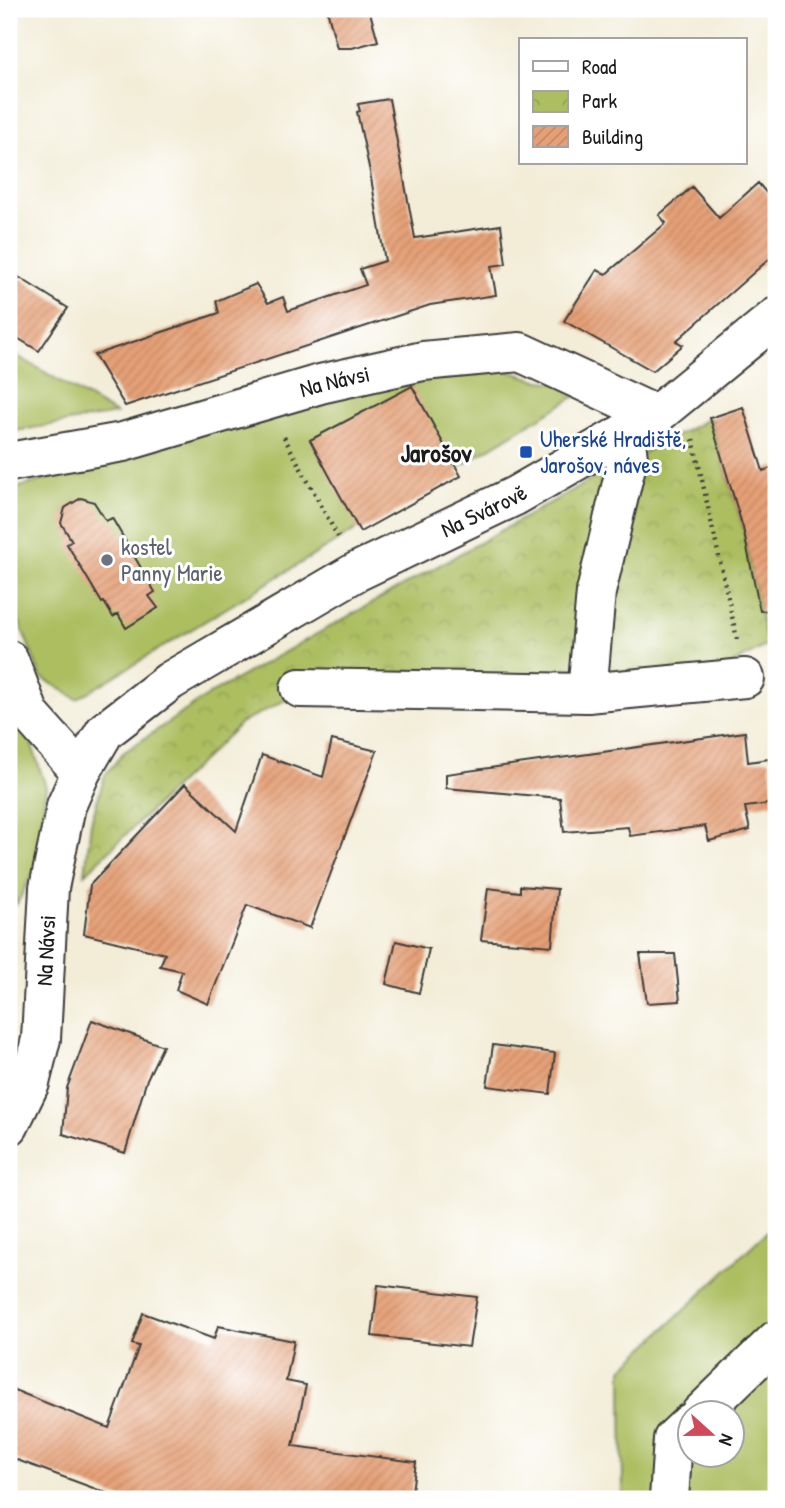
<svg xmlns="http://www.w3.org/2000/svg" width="785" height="1508" font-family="'Patrick Hand',sans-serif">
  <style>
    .grass { fill: #acbe61; stroke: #646d3e; stroke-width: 2; fill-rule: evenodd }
    .park { fill: url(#park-crowns); stroke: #646d3e; stroke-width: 2 }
    .building { fill: url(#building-hatch) }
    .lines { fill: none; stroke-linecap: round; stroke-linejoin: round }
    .minor-casing { stroke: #3c3b38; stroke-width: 42 }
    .path { stroke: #3c3b38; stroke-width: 4.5; stroke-dasharray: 2 5; stroke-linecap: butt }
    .minor { stroke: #fff; stroke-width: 38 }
    .transit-dot { fill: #1a4fb4; stroke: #fff; stroke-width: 2.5 }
    .worship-dot { fill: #6b7280; stroke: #fff; stroke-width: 2.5 }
    .labels { text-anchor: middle; stroke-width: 6; stroke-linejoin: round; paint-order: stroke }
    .street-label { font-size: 23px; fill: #1c1c1c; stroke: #fff }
    .transit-label { font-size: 23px; fill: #164399; stroke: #fff; text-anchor: start }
    .worship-label { font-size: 23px; fill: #5b616d; stroke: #fff; text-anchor: start }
    .quarter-label { font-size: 26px; font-weight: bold; fill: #1c1c1c; stroke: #fff }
  </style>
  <defs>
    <pattern id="park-crowns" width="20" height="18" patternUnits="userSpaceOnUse" patternTransform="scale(1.75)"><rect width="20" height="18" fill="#acbe61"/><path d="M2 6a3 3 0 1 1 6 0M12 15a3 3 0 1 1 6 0" fill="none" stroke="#93a354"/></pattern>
    <pattern id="building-hatch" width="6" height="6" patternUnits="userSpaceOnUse" patternTransform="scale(1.75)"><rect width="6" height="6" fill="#e5a077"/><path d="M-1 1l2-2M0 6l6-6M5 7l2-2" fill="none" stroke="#c48966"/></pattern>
  </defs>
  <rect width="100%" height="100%" fill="#fff"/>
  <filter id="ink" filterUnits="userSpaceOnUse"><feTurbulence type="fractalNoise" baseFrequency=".0143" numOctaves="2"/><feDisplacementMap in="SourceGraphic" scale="14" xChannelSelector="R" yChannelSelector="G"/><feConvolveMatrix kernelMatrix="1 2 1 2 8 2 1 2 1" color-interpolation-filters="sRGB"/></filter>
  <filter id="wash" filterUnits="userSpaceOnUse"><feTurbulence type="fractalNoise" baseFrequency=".00686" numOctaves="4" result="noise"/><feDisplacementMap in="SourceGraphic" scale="28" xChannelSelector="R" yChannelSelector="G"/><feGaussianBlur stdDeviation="1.57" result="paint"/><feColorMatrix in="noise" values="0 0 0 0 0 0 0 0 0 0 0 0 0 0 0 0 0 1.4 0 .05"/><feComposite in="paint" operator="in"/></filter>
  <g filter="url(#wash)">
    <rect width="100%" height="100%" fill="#f3edd8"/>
    <!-- grass -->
    <path class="grass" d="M 9,351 L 116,414 L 9,432 Z
      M 465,357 L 540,381 L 592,386 L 77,699 L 41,677 L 9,596 L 9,490 Z
      M 9,677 L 46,787 L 35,869 L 17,904 L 9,876 Z
      M 776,1223 L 776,1499 L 623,1499 L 622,1369 ZM 690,1414 L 732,1414 L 732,1456 L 690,1456 Z"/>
    <!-- park -->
    <path class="park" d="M 710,418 L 743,528 L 767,645 L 729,666 L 546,680 L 322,681 L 241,723 L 85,874 L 91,822 L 105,775 L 123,753 L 210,694 L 602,474 Z"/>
    <g id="blocks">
      <!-- building -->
      <path class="building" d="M 327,9 L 369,9 L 378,41 L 352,48 L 337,48 Z
        M 389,99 L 415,238 L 501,225 L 506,264 L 491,266 L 496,295 L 430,305 L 125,406 L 94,355 L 219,313 L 216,301 L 256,284 L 268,303 L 283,297 L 288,311 L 366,285 L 360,269 L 385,261 L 370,172 L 357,112 L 360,111 L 358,104 Z
        M 758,183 L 776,204 L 776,253 L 676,341 L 683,345 L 653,371 L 564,321 L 597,270 L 606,274 L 666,223 L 659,215 L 692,187 L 719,218 Z
        M 9,271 L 68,308 L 39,351 L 9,333 Z
        M 412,386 L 461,476 L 360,532 L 310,440 Z
        M 743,407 L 763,471 L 776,466 L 776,610 L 760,611 L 743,528 L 710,418 Z
        M 81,498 L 94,502 L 106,521 L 112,518 L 155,592 L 149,596 L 158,608 L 126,628 L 118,614 L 113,617 L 104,602 L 102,603 L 67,544 L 72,541 L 61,523 L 65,508 Z
        M 745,732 L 748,762 L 769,759 L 776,803 L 745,807 L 750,830 L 709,841 L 705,826 L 630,836 L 628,827 L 564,832 L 560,798 L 446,788 L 446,774 Z
        M 332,740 L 377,751 L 310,928 L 247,905 L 208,1004 L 176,990 L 182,971 L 160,966 L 165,954 L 84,934 L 90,885 L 185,784 L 236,831 L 262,755 L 323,777 Z
        M 520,886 L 557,889 L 552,946 L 481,940 L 488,888 L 520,892 Z
        M 396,941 L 429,949 L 419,993 L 386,984 Z
        M 640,954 L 675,954 L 680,1001 L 647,1003 Z
        M 92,1020 L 163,1046 L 147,1079 L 125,1153 L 63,1134 L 67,1088 Z
        M 493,1045 L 555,1053 L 550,1094 L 487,1086 Z
        M 378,1285 L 477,1297 L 469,1347 L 372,1336 Z
        M 143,1313 L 214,1339 L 218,1326 L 294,1341 L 286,1381 L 306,1385 L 293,1446 L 416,1462 L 411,1499 L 123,1499 L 9,1457 L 9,1388 L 109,1428 L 139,1346 L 132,1344 Z"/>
    </g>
  </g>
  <g filter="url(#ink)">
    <use href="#blocks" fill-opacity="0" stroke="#3c3b38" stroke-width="2"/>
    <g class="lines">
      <defs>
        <g id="minor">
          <path d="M 625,434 L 628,458 L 596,592 L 587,693 L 745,678"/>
          <path id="s1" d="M 9,462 L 123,442 L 320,384 L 423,361 L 520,352 L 656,415"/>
          <path d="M 9,660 L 30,715 L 81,772"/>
          <path d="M 300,688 L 587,693"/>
          <path id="s2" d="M 9,1126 L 30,1083 L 41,1039 L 49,888 L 66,806 L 81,772 L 105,731 L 170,681 L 356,572 L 515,496 L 656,415 L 776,317"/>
          <path d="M 700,1414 L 776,1340"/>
          <path d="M 669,1499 L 673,1439 L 690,1423"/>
        </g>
      </defs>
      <!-- minor casing -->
      <use href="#minor" class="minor-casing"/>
      <!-- path -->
      <path class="path" d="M 284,437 L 338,537
        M 693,439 L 737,639"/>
      <!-- minor -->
      <use href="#minor" class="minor"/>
    </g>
  </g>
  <!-- markers -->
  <rect class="transit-dot" x="519" y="445" width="14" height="14" rx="3.5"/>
  <circle class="worship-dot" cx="107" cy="560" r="7"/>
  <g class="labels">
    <!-- street labels -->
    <g class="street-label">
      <text dy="8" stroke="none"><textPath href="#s1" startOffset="336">Na Návsi</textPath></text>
      <text dy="8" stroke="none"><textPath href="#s2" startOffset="852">Na Svárově</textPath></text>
      <text dy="8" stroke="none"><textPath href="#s2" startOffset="182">Na Návsi</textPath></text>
    </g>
    <!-- transit labels -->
    <g class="transit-label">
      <text x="540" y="447">Uherské Hradiště,<tspan x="540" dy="26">Jarošov, náves</tspan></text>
    </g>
    <!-- worship labels -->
    <g class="worship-label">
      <text x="121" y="555">kostel<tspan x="121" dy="26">Panny Marie</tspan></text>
    </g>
    <!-- quarter labels -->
    <g class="quarter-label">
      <text x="436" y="462">Jarošov</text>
    </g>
  </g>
  <!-- margin -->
  <rect width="785" height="1508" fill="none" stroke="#fff" stroke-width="35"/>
  <!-- legend -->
  <rect x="519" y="38" width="228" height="126" fill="#ffffff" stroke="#a4a4a4" stroke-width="2"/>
  <rect x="533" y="61" width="35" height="10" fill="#ffffff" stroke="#a4a4a4" stroke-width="2"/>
  <text x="582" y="74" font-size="21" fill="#1c1c1c">Road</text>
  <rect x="533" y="91" width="35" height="21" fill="url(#park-crowns)" stroke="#a4a4a4" stroke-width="2"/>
  <text x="582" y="108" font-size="21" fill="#1c1c1c">Park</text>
  <rect x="533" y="126" width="35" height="21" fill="url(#building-hatch)" stroke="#a4a4a4" stroke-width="2"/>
  <text x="582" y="144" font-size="21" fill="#1c1c1c">Building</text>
  <!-- north arrow -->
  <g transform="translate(711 1434) rotate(111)"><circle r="33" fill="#ffffff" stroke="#a4a4a4" stroke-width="2"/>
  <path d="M0-5L12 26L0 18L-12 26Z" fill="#d1495b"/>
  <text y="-10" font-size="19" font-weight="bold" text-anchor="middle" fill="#1c1c1c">N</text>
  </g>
</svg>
